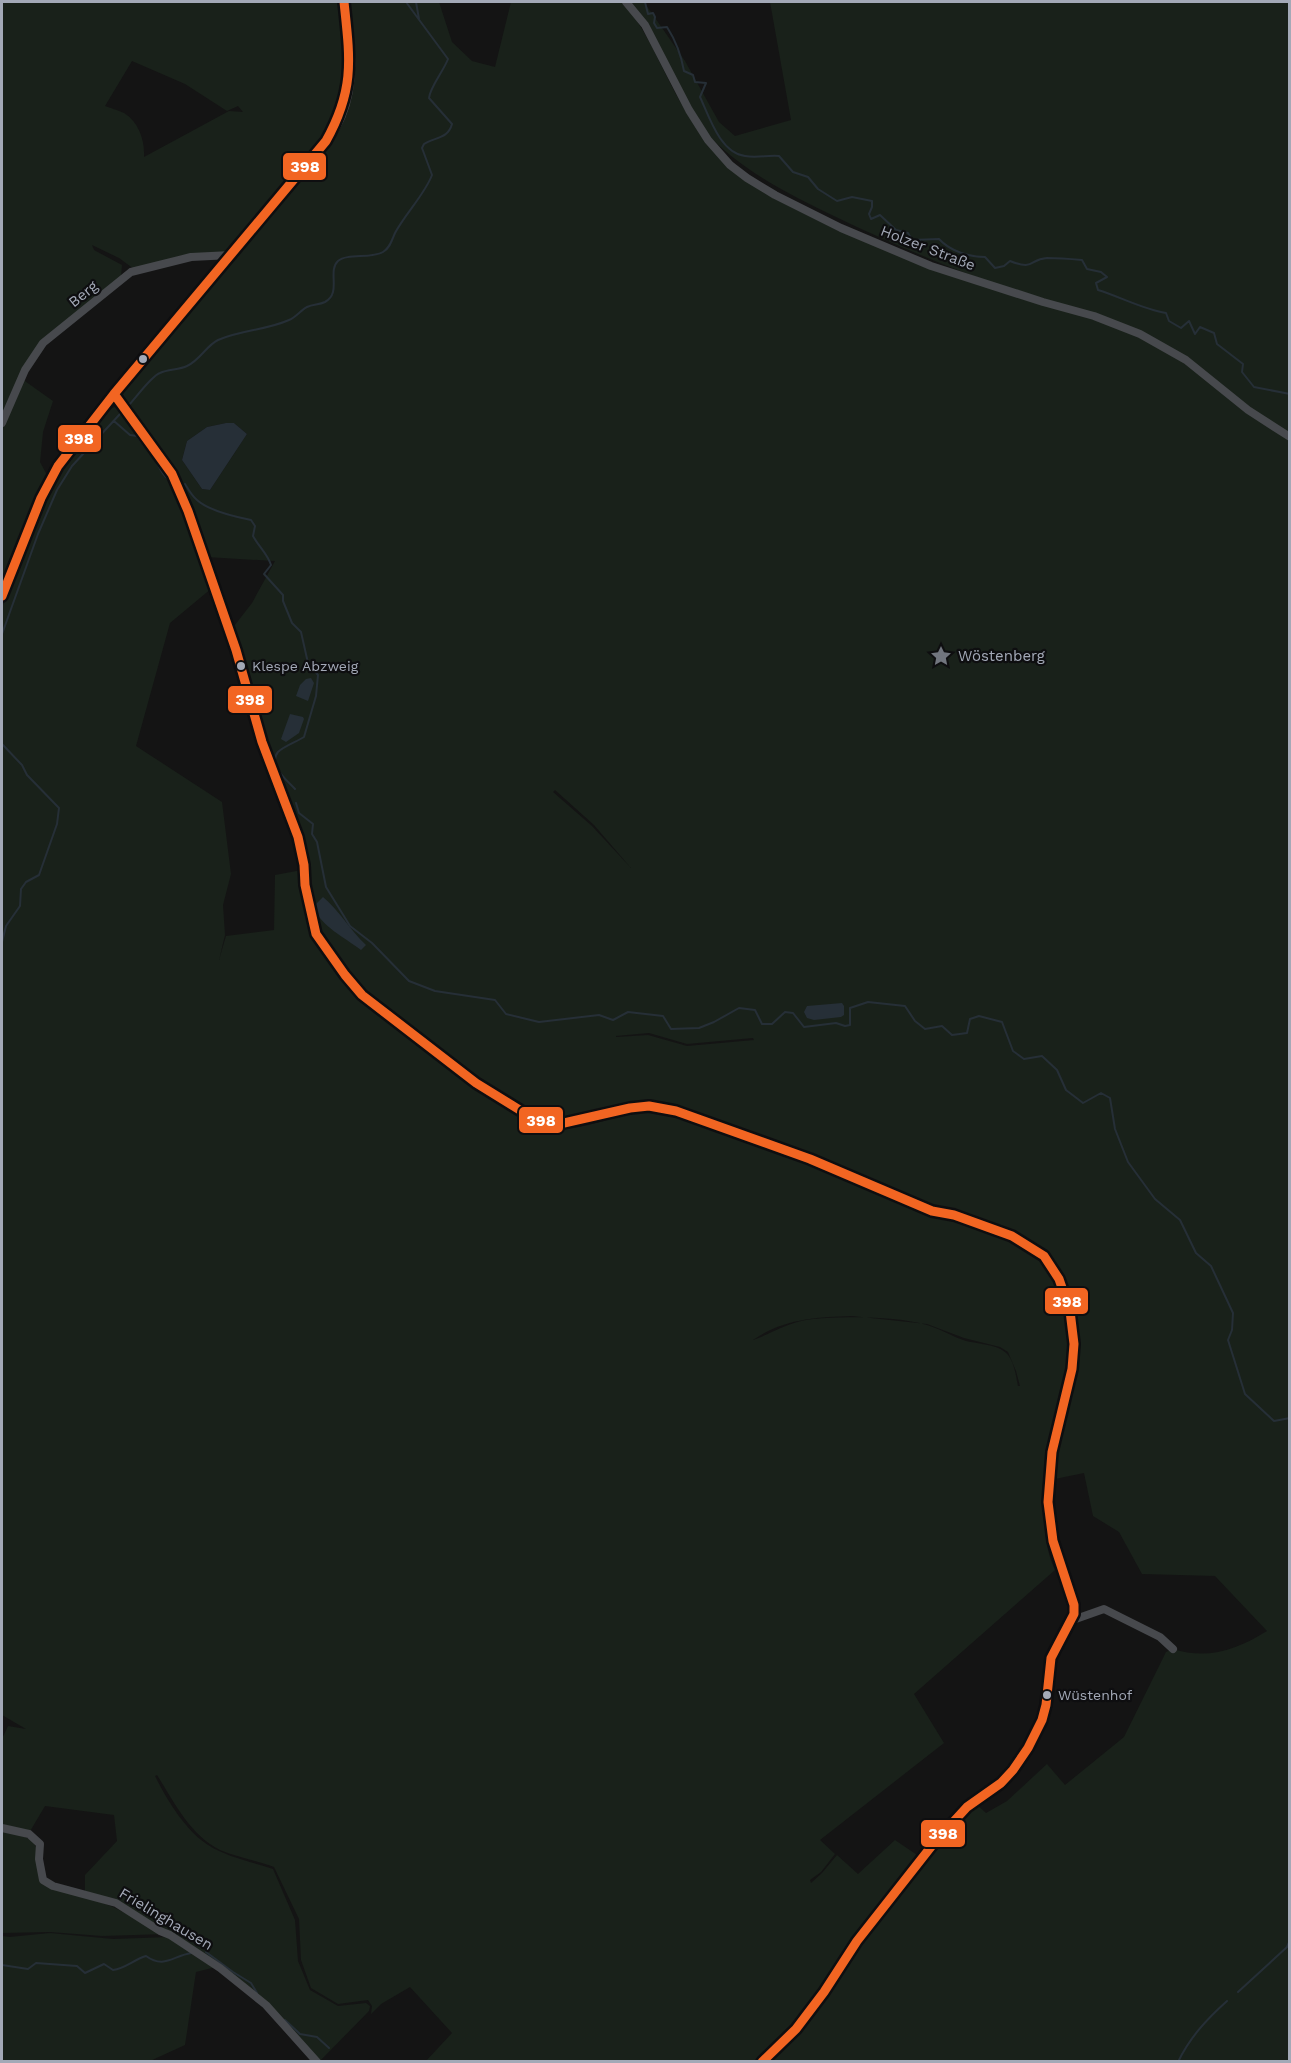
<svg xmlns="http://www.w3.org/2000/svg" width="1291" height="2063" font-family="'Work Sans',sans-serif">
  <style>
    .green { fill: #19211a; fill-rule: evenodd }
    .water { fill: #262f37 }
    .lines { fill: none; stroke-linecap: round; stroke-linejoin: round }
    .stream { stroke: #262f37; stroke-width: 2 }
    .minor { stroke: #47494d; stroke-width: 8 }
    .secondary { stroke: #4b4d51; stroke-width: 12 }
    .bus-1-casing { stroke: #0e0e10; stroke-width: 14 }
    .bus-1 { stroke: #f26522; stroke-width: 9 }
    .bus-dot { fill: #a3a9b7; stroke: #0e0e10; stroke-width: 2 }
    .labels { text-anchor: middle; stroke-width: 4.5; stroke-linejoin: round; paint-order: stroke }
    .bus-label { font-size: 14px; fill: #a3a9b7; stroke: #0e0e10; text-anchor: start }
    .street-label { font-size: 15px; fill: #a3a9b7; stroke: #0e0e10 }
    .poi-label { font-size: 15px; fill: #a3a9b7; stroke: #0e0e10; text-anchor: start }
    .line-badge { stroke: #0e0e10; stroke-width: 2 }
    .badge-label { font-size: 16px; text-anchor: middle; font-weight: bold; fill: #fff }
  </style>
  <rect width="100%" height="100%" fill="#141414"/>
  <!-- green -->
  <path class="green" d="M 2,2 L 338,2 L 346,50 L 341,98 L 323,138 L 230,253 L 134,269 L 119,258 L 92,245 L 94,250 L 122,265 L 121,277 L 42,341 L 2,417 ZM 132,61 L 185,84 L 227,111 L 238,106 L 243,112 L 229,111 L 144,157 C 145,141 139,122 124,113 C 118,110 110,108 105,106 Z
    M 347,2 L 439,2 L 452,42 L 472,61 L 495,67 L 511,2 L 623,2 C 656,41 669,94 702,134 C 734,172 781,196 825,217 C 892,250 962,276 1032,300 L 1034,298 C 967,275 900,248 836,217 C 789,194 739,170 704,130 C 671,92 659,40 626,2 L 644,2 L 685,61 L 719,122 L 735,136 L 791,120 L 770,2 L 1289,2 L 1289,2061 L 763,2061 L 776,2050 L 813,2006 L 871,1920 L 918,1858 L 974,1802 L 986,1813 L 1007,1801 L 1047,1764 L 1065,1785 L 1124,1737 L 1166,1652 L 1173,1649 C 1207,1660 1237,1650 1267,1631 L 1215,1576 L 1142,1574 L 1119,1532 L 1093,1516 L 1084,1473 L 1050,1480 L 1056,1438 L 1070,1380 L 1064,1381 C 1053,1433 1031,1520 1055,1570 L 914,1694 L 944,1743 L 820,1840 L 835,1854 L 821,1872 L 810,1880 L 811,1883 L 822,1873 L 837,1855 L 858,1874 L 895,1840 L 917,1855 C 901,1876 884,1897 869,1918 C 835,1967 806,2024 759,2061 L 426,2061 L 452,2033 L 410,1987 L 381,2004 L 371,2014 L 372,2006 L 368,2000 L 338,2004 L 311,1988 L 301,1960 L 299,1919 L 274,1867 C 258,1861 236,1857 220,1850 C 190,1835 174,1802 157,1775 L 155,1776 C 167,1800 185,1830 208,1845 C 227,1857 252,1862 273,1869 L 295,1920 L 298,1961 L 310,1990 L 338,2006 L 366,2003 L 370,2006 L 369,2011 L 320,2061 L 267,2004 L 221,1966 L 171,1933 L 124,1908 L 116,1900 L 85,1891 L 85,1875 L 117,1841 L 114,1815 L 45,1806 L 29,1833 L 2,1827 L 2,1739 L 8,1726 L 26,1729 L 2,1715 L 2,607 L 60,470 L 108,410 L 117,406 L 169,473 L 180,496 L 212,588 L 170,623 L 136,746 L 222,802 L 231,874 L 223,905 L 225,935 L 219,960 L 226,936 L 274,930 L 275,875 L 307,869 L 303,839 L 281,779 L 264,753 L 231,630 L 252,603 L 275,561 L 206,557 L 185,496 L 173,473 L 121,400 L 124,391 L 330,143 C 338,127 346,112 350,95 C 357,66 350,31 347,2 ZM 226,423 L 234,423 L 247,434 L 210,490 L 202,489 L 182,460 L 187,441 L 207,427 ZM 555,790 L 594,825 L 631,868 L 592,826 L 553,792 ZM 649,1033 L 687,1044 L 753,1038 L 754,1040 L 687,1046 L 648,1035 L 616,1037 L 616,1036 ZM 657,1109 L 681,1113 L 756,1143 L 756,1146 C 723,1137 691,1112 656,1111 C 630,1111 605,1122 579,1127 C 566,1129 551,1126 538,1123 L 540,1120 L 556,1124 L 577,1124 L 633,1112 ZM 852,1316 L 927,1324 L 964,1338 L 1000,1347 L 1008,1352 L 1016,1371 L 1020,1386 L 1018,1386 C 1016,1376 1014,1359 1005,1352 C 995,1344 978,1344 966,1341 C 953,1337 941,1329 927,1325 C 897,1316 844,1316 813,1319 C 790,1321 773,1333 753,1340 C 783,1319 817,1317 852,1316 Z
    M 22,379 L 53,401 L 43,432 L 40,462 L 48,477 L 2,584 L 2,423 Z
    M 2,1831 C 40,1839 37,1841 41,1879 L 113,1907 L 167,1934 L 102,1936 L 50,1932 L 2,1933 Z
    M 50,1933 L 113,1939 L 170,1937 L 216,1967 L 196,1972 L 185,2045 L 150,2061 L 2,2061 L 2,1936 L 10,1937 Z"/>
  <!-- water -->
  <path class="water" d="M 226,423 L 234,423 L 247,434 L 210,490 L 202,489 L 182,460 L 187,441 L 207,427 Z
    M 311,678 L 314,683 L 308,701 L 296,696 L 300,685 L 306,679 Z
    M 290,714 L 303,717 L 304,719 L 299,733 L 286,742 L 281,739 Z
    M 323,897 C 339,910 350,930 366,945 L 361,950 C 344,937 322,927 313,907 Z
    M 842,1003 L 844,1006 L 844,1015 L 841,1017 L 814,1020 L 807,1018 L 804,1012 L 807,1006 Z"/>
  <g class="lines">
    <!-- stream -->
    <path class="stream" d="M 416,2 L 419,19
      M 645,2 L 648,14 L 653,13 L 655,17 L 654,23 L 657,28 L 667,27 C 676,41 681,54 684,71 L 693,75 L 695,82 L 706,83 L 700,97 C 709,116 720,153 745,156 C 757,158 768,155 779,156 L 793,172 L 808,177 L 818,189 L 837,201 L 852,197 L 872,201 L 872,207 L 869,214 L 871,219 L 880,215 L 896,230 L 908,233 L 912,240 L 939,239 C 950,251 969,257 985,257 L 995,268 L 1004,266 L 1010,261 C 1035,271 1029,259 1047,258 C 1059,258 1071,259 1082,260 L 1087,269 L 1101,272 L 1107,277 L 1096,283 L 1098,290 C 1121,297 1142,309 1166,313 L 1169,321 L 1181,328 L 1189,321 L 1195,334 L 1200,327 L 1214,333 L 1217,344 L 1243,364 L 1242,372 L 1254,387 L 1290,394
      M 128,406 C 136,398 151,376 160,373 C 168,369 179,370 187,366 C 200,360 206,346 218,340 C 241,330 267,330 289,320 C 296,317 301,310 307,307 C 313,304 319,305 325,302 C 342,293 327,271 338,261 C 347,253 371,259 383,252 C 390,248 392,240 395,233 C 405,214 425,194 432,175 L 422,148 L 424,144 C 435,137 448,139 452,124 L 429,98 C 430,87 443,72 448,59 L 406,2
      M 114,421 L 130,435 L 137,436 C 143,445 151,453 156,461 C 160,468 161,473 167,478
      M 185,484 C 188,489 192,496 197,500 C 208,510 236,517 251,520 L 255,526 L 253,536 C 259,547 267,553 271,565 L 264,574 L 283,595 L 283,601 L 292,623 L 301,632 L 308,663 L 318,675 L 316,696 L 304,737 C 296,742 284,746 278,752 C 267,765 288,781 295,789
      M 2,634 L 38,534 L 57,490 L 72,466 L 120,414
      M 2,744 L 22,765 L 27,775 L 59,808 L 57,824 L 39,875 L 26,882 L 21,889 L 20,906 L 6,926 L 2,942
      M 296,803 L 299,813 L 313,824 L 312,834 L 317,842 L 326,887 L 350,926 L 372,943 L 409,981 L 435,991 L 495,1000 L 506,1014 L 539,1022 L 599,1015 L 613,1020 L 628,1012 L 663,1016 L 671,1029 L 699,1028 L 714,1022 L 739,1008 L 755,1010 L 762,1024 L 772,1024 L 785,1012 L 793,1013 L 804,1027 L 836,1023 L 845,1026 L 850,1025 L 850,1008 L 868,1002 L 905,1006 L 915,1021 L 925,1029 L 942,1026 L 952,1035 L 967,1033 L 970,1019 L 979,1016 L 1002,1022 L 1013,1051 L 1024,1059 L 1042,1056 L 1057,1070 L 1066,1090 L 1083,1103 L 1101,1093 L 1110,1098 L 1115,1129 L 1128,1162 L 1155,1199 L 1180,1220 L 1196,1253 L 1211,1266 L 1233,1313 L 1232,1330 L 1228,1340 L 1245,1394 L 1274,1421 L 1290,1418
      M 206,1952 L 233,1972 L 251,1983 L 257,1993
      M 2,1965 L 28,1969 L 36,1963 L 77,1966 L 85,1973 L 104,1964 L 113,1970 C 126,1968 133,1960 146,1956 C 164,1969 173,1956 191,1953
      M 1238,1992 L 1287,1947 L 1290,1940
      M 285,2020 L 300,2034 L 317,2037 L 329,2048
      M 1178,2062 C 1190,2037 1207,2019 1227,2001"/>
    <!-- minor -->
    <path class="minor" d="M 626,2 L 645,25 L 689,110 L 708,140 L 730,165 L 747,178 L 775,195 L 841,228 L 931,266 L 1043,302 L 1094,316 L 1140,334 L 1186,360 L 1248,410 L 1290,437
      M 114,394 L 172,474 L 188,511 L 236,650 L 262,742 L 298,837 L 304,865 L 305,885 L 316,934 L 345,975 L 362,995 L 378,1009 L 476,1083 L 531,1117 L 544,1121 L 564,1123 L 630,1108 L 649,1106 L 676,1111 L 810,1159 L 932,1211 L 954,1215 L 1012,1236 L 1026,1243 L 1044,1256 L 1059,1279 L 1070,1311 L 1074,1344 L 1072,1369 L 1052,1452 L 1048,1502 L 1053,1541 L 1074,1605 L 1074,1614 L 1051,1658 L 1046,1705 L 1042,1720 L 1028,1748 L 1013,1770 L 1001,1783 L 967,1807 L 934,1843 L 857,1941 L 824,1992 L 796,2029 L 761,2062
      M 2,423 L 25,370 L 43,343 L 131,272 L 191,257 L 231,255
      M 1070,1621 L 1104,1609 L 1160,1637 L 1173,1649
      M 2,1828 L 29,1834 L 40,1844 L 39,1859 L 43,1880 L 53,1886 L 116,1903 L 160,1931 L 170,1935 L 220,1968 L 266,2005 L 317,2062"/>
    <!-- secondary -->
    <path class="secondary" d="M 2,596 L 41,498 L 58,466 L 114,394 L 326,141 C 331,132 336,124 340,115 C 355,79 348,39 344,2"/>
    <defs>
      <path id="bus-1" d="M 114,394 L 172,474 L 188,511 L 236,650 L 262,742 L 298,837 L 304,865 L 305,885 L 316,934 L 345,975 L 362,995 L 476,1083 L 531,1117 L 544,1121 L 564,1123 L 630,1108 L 649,1106 L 676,1111 L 810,1159 L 932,1211 L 954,1215 L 1012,1236 L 1044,1256 L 1059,1279 L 1070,1311 L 1074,1344 L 1072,1369 L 1052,1452 L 1048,1502 L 1053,1541 L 1074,1605 L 1074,1614 L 1051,1658 L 1046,1705 L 1042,1720 L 1028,1748 L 1013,1770 L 1001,1783 L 967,1807 L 934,1843 L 857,1941 L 824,1992 L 796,2029 L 762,2062
        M 2,596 L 41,498 L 58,466 L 114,394 L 326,141 C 355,89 350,59 344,2"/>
    </defs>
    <!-- bus-1 casing -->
    <use href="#bus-1" class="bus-1-casing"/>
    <!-- bus-1 -->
    <use href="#bus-1" class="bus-1"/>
  </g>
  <!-- icons -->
  <defs>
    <symbol id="sight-bare" viewBox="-9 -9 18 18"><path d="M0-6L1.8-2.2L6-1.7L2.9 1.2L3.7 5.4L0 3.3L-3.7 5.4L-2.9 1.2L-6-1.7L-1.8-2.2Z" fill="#71757e" stroke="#0e0e10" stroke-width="2.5" paint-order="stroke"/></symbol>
  </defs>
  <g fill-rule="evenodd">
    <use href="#sight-bare" x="926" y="641" width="30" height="30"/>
  </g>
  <!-- markers -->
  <g class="bus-dot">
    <circle cx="143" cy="359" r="5"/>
    <circle cx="241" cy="666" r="5"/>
    <circle cx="1047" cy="1695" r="5"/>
  </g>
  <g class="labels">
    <!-- bus labels -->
    <g class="bus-label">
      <text x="252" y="671">Klespe Abzweig</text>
      <text x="1058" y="1700">Wüstenhof</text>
    </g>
    <!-- street labels -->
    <g class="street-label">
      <text transform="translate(928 248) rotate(21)" y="5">Holzer Straße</text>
      <text transform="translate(83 294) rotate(-39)" y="5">Berg</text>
      <text transform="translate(166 1919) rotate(31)" y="5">Frielinghausen</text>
    </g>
    <!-- poi labels -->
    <g class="poi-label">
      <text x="958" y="661">Wöstenberg</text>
    </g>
  </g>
  <g class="line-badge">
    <rect x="282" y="152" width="45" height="29" rx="6" fill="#f26522"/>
    <rect x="57" y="424" width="45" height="29" rx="6" fill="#f26522"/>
    <rect x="227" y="685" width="46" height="29" rx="6" fill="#f26522"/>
    <rect x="518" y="1106" width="46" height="28" rx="6" fill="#f26522"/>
    <rect x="1044" y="1287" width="45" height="28" rx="6" fill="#f26522"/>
    <rect x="920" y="1819" width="46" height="29" rx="6" fill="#f26522"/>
  </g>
  <g class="badge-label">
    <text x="305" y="172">398</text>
    <text x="79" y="444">398</text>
    <text x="250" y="705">398</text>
    <text x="541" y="1126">398</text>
    <text x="1067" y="1307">398</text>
    <text x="943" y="1839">398</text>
  </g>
  <!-- border -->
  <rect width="1291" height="2063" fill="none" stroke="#a3a9b7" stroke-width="6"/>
</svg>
